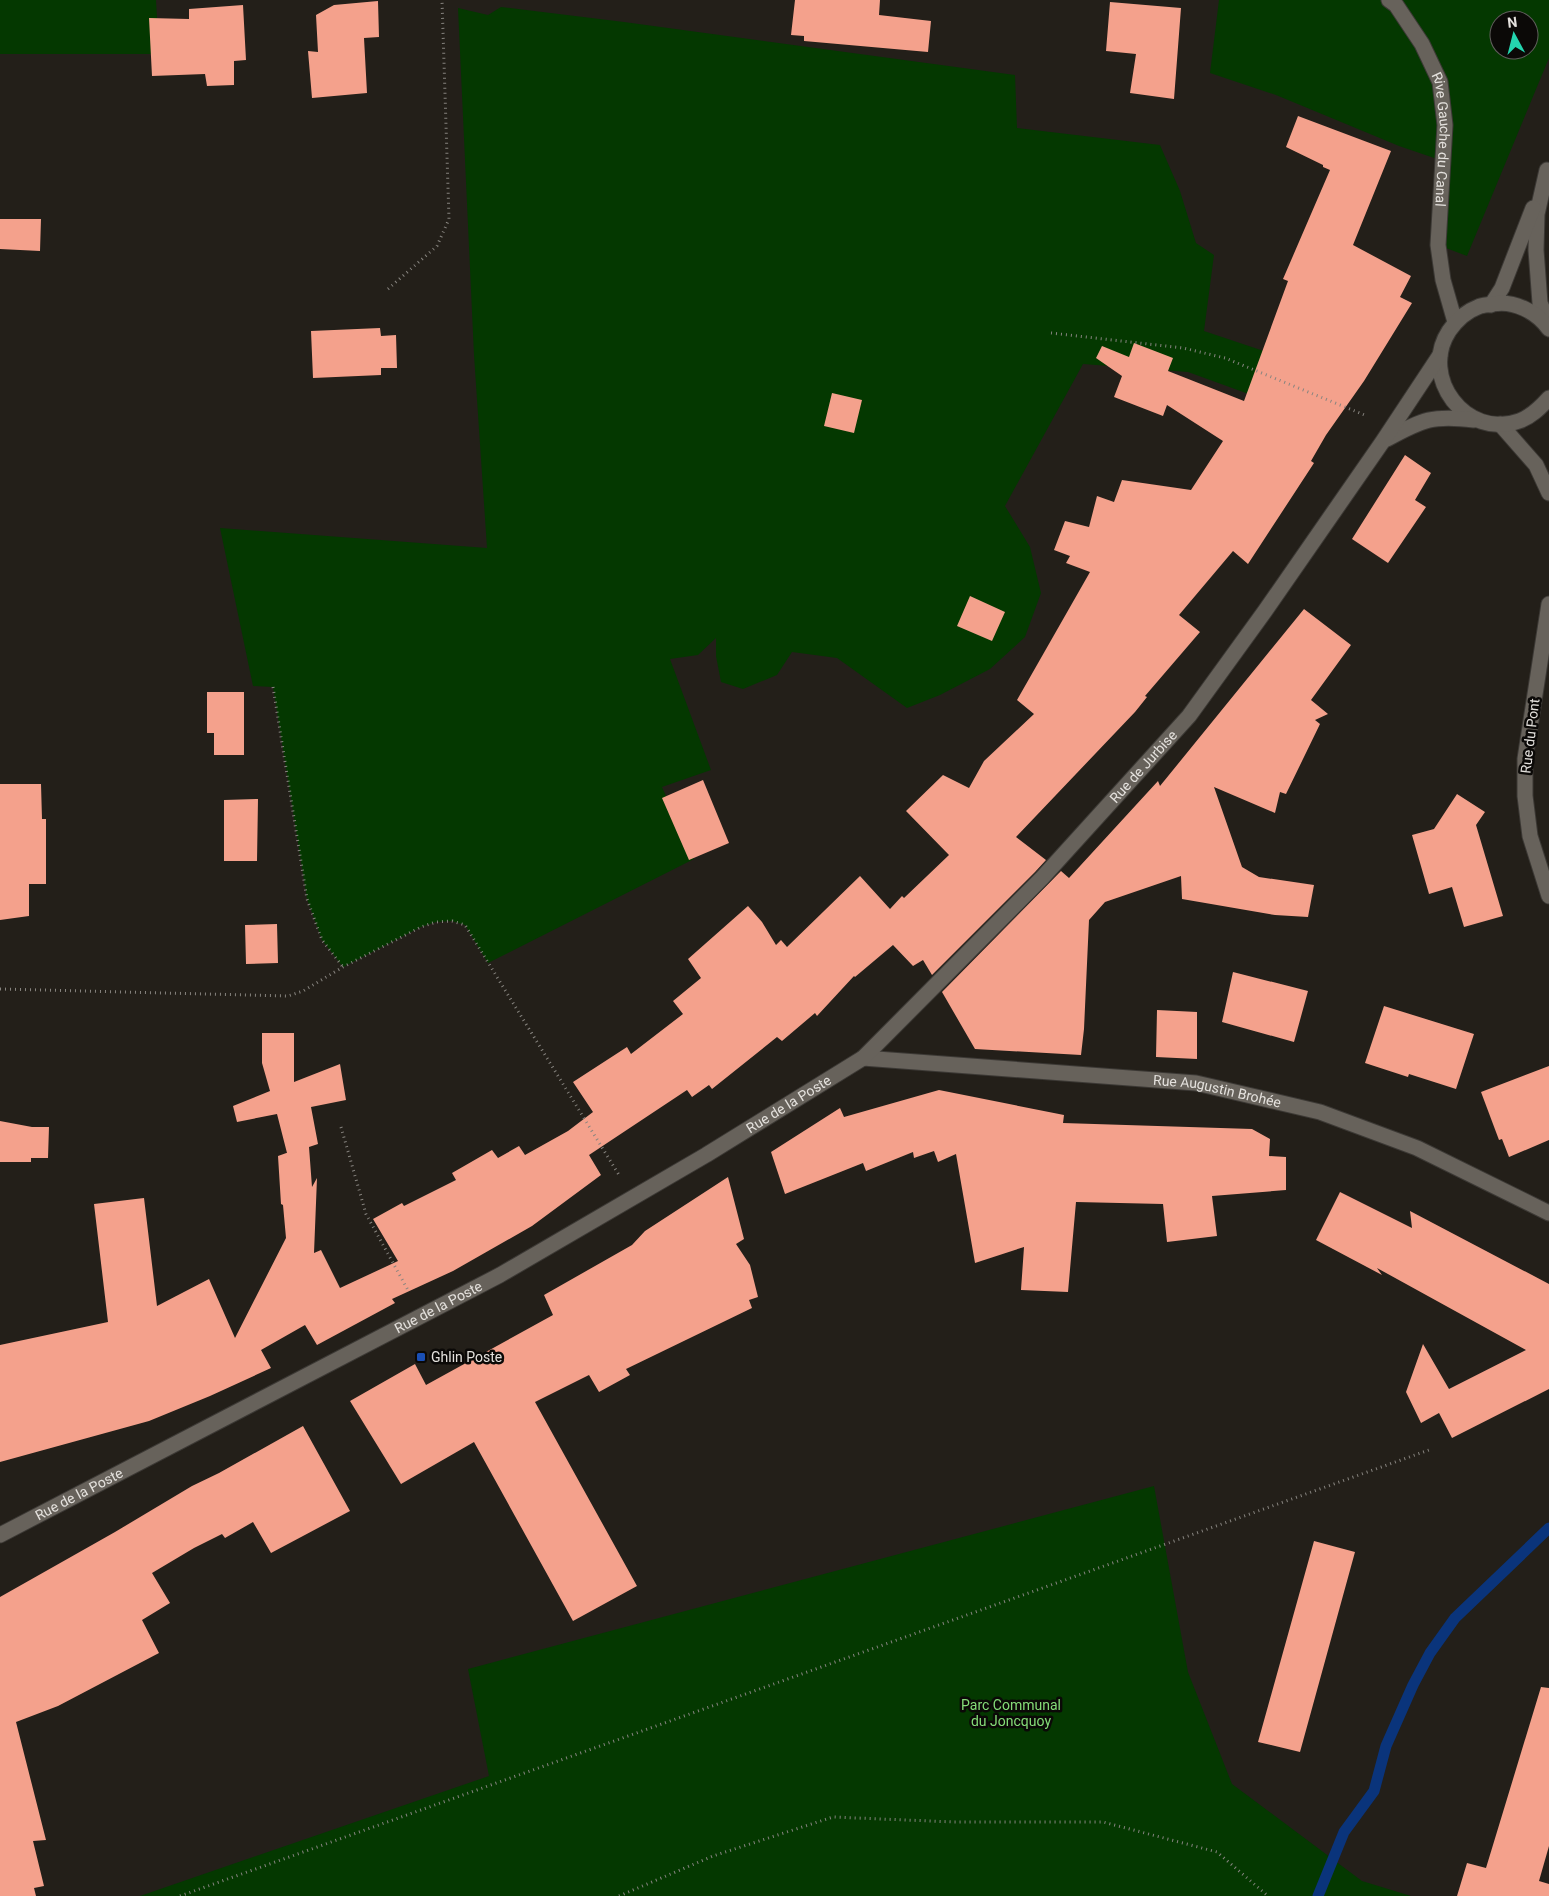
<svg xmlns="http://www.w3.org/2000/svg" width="1549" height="1896" font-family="Roboto,sans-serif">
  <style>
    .green { fill: #043800; fill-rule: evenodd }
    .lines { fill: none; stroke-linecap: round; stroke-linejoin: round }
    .stream { stroke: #0a347b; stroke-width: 11 }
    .building { fill: #f4a18c }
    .minor-casing { stroke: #3c3935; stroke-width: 17 }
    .tertiary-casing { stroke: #3c3935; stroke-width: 17 }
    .path { stroke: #87847f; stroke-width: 3; stroke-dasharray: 1 4; stroke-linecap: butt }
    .minor { stroke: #67625b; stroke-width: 15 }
    .tertiary { stroke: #67625b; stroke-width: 15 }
    .transit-dot { fill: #1a4fb4; stroke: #0b0907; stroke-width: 2 }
    .labels { text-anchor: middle; stroke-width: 5; stroke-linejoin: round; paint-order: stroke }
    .street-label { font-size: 14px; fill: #e4e1dd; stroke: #0b0907 }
    .poi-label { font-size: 14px; fill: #e4e1dd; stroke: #0b0907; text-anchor: start }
    .park-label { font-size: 14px; fill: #85dc78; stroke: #0b0907 }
  </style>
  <rect width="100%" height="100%" fill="#231f19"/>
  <!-- green -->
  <path class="green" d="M 0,0 L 156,0 L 159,54 L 0,54 Z
    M 1219,0 L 1549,0 L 1549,58 L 1467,256 L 1438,245 L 1443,161 L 1399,146 L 1276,95 L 1210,73 ZM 1499,20 L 1529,20 L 1529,50 L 1499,50 Z
    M 501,7 L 624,22 L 1015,75 L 1017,128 L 1160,145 L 1180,191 L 1196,243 L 1214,255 L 1204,331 L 1285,358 L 1268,401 L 1188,372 L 1083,364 L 1005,506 L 1030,547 L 1041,593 L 1025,637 L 990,669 L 940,695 L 907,708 L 837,658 L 792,652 L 777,675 L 743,689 L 721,682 L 716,656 L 716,638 L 698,655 L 670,659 L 711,770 L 662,787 L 694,859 L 488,963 L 465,925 L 452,921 L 436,922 L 421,927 L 343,967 L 322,940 L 307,899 L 273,687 L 253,686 L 220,528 L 487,548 L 474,355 L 458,8 L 488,15 Z
    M 1154,1486 L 1188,1672 L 1232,1784 L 1362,1881 L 1411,1896 L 140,1896 L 489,1776 L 468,1669 Z"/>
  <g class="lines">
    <!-- stream -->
    <path class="stream" d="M 1318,1896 L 1344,1832 L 1374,1791 L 1386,1746 L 1413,1685 L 1430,1653 L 1455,1618 L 1549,1528"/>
  </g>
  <!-- building -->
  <path class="building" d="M 795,0 L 880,0 L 879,15 L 931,21 L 928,52 L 804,41 L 804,36 L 791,35 Z
    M 378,1 L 379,37 L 364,38 L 367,93 L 312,98 L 308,51 L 318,52 L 316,15 L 334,5 Z
    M 1110,2 L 1181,8 L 1174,99 L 1130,93 L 1136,54 L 1106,51 Z
    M 243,5 L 246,60 L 234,61 L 234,85 L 207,86 L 205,74 L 152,76 L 149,18 L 189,19 L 189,9 Z
    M 1298,116 L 1391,151 L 1353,245 L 1411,276 L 1400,297 L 1412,303 L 1364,381 L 1326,435 L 1311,461 L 1314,463 L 1248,564 L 1233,551 L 1179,615 L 1200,632 L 1145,696 L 1147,697 L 1135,712 L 1016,837 L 1046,860 L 1035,872 L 932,975 L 923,960 L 913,966 L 893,945 L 855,977 L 854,976 L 817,1016 L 815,1013 L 782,1041 L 777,1037 L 712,1089 L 709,1085 L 692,1097 L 687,1090 L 589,1155 L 601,1175 L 532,1226 L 453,1271 L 392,1299 L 395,1303 L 317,1345 L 305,1325 L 261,1350 L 271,1368 L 210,1396 L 149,1421 L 0,1462 L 0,1345 L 108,1322 L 94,1204 L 144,1198 L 157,1306 L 209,1279 L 235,1338 L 286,1238 L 283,1205 L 281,1204 L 278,1156 L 292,1151 L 287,1153 L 277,1114 L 237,1122 L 233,1106 L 270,1091 L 262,1063 L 262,1033 L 294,1033 L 294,1082 L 340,1064 L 346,1100 L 311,1107 L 318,1144 L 309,1147 L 312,1187 L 317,1178 L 314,1253 L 321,1250 L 340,1288 L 398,1261 L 373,1219 L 402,1203 L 404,1206 L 456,1180 L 452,1173 L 492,1150 L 498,1158 L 519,1146 L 525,1155 L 568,1131 L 593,1112 L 573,1082 L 627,1047 L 631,1054 L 683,1014 L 673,1001 L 701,978 L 688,959 L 748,906 L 762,922 L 776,945 L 781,940 L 787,947 L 860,876 L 890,909 L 902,896 L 904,898 L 949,855 L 906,811 L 943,775 L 969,788 L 984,761 L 1034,714 L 1017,700 L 1090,572 L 1066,563 L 1070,556 L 1054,550 L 1065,521 L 1089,527 L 1097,496 L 1114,502 L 1122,480 L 1191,490 L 1223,441 L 1167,405 L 1163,416 L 1114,397 L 1122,376 L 1096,358 L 1102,346 L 1129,357 L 1134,343 L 1173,358 L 1168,371 L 1244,401 L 1288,281 L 1283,279 L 1330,170 L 1323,167 L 1323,165 L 1286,147 Z
    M 0,219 L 41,219 L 40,251 L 0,249 Z
    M 380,328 L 381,336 L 396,335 L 397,368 L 381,368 L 381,375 L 313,378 L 311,331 Z
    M 832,393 L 862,400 L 854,433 L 824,426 Z
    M 1405,455 L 1431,473 L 1415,500 L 1426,507 L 1388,563 L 1352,539 Z
    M 970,596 L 1005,612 L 992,641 L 957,626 Z
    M 1304,609 L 1351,645 L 1311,700 L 1328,714 L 1315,720 L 1320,724 L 1286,794 L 1280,792 L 1275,813 L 1214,787 L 1242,867 L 1259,877 L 1314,885 L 1308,917 L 1275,915 L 1182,899 L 1181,876 L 1105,902 L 1089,920 L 1084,1029 L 1081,1055 L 975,1049 L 942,992 L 1061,871 L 1069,878 L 1158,781 L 1160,786 Z
    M 207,692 L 244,692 L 244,755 L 214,755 L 214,733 L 207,733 Z
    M 703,780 L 729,843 L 689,860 L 662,798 Z
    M 0,784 L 41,784 L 42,819 L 46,819 L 46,884 L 29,884 L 29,916 L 0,920 Z
    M 1457,794 L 1485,812 L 1476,825 L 1503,916 L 1464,927 L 1452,887 L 1429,894 L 1412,835 L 1434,829 Z
    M 258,799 L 257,861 L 224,861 L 224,800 Z
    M 277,924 L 278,963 L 246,964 L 245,925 Z
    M 1233,972 L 1308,991 L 1294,1042 L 1222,1022 Z
    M 1384,1006 L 1474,1034 L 1456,1089 L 1409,1074 L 1408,1077 L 1365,1063 Z
    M 1157,1010 L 1197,1012 L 1197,1059 L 1156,1057 Z
    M 1549,1066 L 1549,1140 L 1509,1157 L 1502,1139 L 1499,1140 L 1481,1092 Z
    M 939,1090 L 1064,1115 L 1063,1123 L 1252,1129 L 1270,1139 L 1269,1156 L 1286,1157 L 1286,1190 L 1212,1196 L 1217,1236 L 1167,1242 L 1163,1204 L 1076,1202 L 1068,1292 L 1021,1290 L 1024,1247 L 975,1263 L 956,1154 L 938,1162 L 934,1151 L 914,1158 L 913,1152 L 866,1171 L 863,1163 L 785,1194 L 771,1152 L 840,1108 L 844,1117 Z
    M 0,1121 L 32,1127 L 49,1127 L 48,1158 L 31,1158 L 31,1162 L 0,1162 Z
    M 728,1177 L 744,1239 L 736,1244 L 750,1265 L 758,1297 L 749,1300 L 752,1308 L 626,1369 L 630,1375 L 599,1392 L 589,1375 L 535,1402 L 637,1586 L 573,1621 L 474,1442 L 401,1484 L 350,1401 L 415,1364 L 426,1385 L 553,1315 L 544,1295 L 632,1245 L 645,1231 Z
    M 1340,1192 L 1412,1228 L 1410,1211 L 1549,1284 L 1549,1389 L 1452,1438 L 1439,1413 L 1421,1423 L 1406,1392 L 1423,1344 L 1449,1389 L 1526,1350 L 1377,1268 L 1382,1275 L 1316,1240 Z
    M 303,1426 L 350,1511 L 271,1553 L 253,1522 L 225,1538 L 222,1534 L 194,1548 L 152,1573 L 170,1603 L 142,1620 L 159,1653 L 58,1706 L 16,1722 L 46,1840 L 33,1841 L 44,1886 L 34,1888 L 36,1896 L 0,1896 L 0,1597 L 115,1532 L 192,1486 L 219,1473 Z
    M 1314,1541 L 1355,1552 L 1300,1752 L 1258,1742 Z
    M 1541,1687 L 1549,1688 L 1549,1846 L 1539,1881 L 1549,1884 L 1549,1896 L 1457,1896 L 1467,1863 L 1486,1868 Z"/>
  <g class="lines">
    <defs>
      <g id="minor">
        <path id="s1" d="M 1389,0 L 1396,5 L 1422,44 L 1440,82 L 1445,125 L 1438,245 L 1443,280 L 1455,322"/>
        <path d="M 1500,424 L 1536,465 L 1549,493"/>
        <path d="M 1549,604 L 1525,759 L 1525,796 L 1530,836 L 1549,896"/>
        <path id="s2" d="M 863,1058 L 1196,1083 L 1320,1112 L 1417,1148 L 1549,1213"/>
      </g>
      <g id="tertiary">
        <path d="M 1547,170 L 1537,214 L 1536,250 L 1540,303 L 1549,323"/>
        <path d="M 1491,305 L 1502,288 L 1533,208"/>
        <path d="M 1549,329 C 1537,312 1514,300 1493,304 C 1488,305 1482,305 1478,307 C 1467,311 1456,321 1449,331 C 1419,377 1466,440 1519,421 C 1531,417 1540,408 1549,398"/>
        <path d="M 1387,439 C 1423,419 1433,415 1474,420"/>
        <path id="s3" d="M 0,1535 L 500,1275 L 706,1155 L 863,1058 L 1042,878 L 1189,716 L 1265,611 L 1383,441 L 1440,355"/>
      </g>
    </defs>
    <!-- minor casing -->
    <use href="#minor" class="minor-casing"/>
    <!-- tertiary casing -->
    <use href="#tertiary" class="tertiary-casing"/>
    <!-- path -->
    <path class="path" d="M 388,289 L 437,246 L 449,219 L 442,0
      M 1051,333 L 1183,348 L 1225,358 L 1367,416
      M 273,687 L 307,899 L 322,940 L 343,967
      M 0,989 L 288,996 L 303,991 L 343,967 L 421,927 L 436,922 L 452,921 L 465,925 L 619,1175
      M 341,1127 L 366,1214 L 409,1292
      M 180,1896 L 1429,1450
      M 619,1896 L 713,1856 L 833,1817 L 954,1822 L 1103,1822 L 1217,1852 L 1268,1896"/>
    <!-- minor -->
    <use href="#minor" class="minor"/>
    <!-- tertiary -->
    <use href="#tertiary" class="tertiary"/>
  </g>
  <!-- markers -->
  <rect class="transit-dot" x="416" y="1352" width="10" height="10" rx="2.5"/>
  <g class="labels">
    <!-- street labels -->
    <g class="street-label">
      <text dy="5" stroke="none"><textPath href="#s1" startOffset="155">Rive Gauche du Canal</textPath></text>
      <text transform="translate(1530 736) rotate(-83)" y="5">Rue du Pont</text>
      <text dy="5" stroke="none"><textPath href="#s3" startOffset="1391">Rue de Jurbise</textPath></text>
      <text dy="5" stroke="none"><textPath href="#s2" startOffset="356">Rue Augustin Brohée</textPath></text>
      <text dy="5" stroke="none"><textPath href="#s3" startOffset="899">Rue de la Poste</textPath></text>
      <text dy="5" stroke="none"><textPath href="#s3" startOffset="494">Rue de la Poste</textPath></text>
      <text dy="5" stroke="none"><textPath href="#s3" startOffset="89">Rue de la Poste</textPath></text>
    </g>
    <!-- poi labels -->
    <g class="poi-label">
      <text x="431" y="1362">Ghlin Poste</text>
    </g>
    <!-- park labels -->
    <g class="park-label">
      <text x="1011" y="1710">Parc Communal<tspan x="1011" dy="16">du Joncquoy</tspan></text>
    </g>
  </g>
  <!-- north arrow -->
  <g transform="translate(1514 35) rotate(353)"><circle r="24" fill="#0b0907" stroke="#625f5d"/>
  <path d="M0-4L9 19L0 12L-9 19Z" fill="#24d5af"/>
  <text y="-8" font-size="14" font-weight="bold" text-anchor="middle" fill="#e4e1dd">N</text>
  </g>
</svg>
